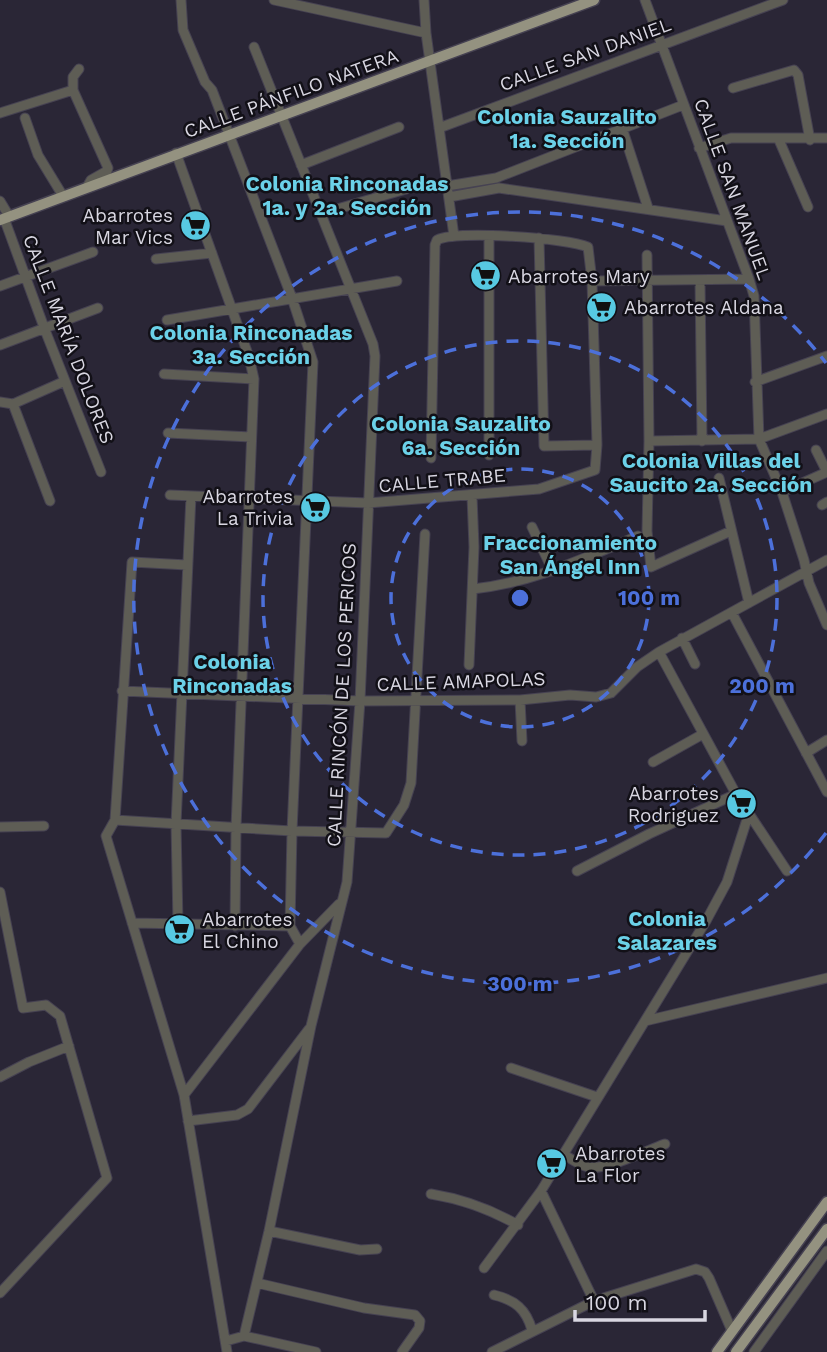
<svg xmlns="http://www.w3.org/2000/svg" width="827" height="1352" font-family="'Work Sans',sans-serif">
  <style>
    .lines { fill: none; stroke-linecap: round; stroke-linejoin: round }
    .minor-casing { stroke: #464252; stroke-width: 11 }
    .major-casing { stroke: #464252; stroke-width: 13 }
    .minor { stroke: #5e5d55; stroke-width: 9 }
    .major { stroke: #949280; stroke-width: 10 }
    .ring { fill: none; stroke: #4c70da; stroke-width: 3.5; stroke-dasharray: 12 9 }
    .labels { text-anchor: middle; stroke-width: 5; stroke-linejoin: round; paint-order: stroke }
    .street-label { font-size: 19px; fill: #d9d7e2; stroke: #121017 }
    .poi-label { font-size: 19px; fill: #d9d7e2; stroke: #121017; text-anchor: start }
    .neighbourhood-label { font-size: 21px; font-weight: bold; fill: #6bd1e8; stroke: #121017 }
    .centre { fill: #4c70da; stroke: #121017; stroke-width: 3.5 }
    .ring-label { font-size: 21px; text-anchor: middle; font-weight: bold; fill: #4c70da; stroke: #121017; stroke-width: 5; stroke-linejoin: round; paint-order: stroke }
  </style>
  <rect width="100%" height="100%" fill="#2a2636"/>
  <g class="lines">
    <defs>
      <path id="minor" d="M 181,0 L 183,30 L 205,82 L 212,90 L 292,298 L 313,362 L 292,831 L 290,926 L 300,944
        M 274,0 L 426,33
        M 424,0 L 426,33 L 454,236
        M 645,0 L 749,279 L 754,296 L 759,439 L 782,492 L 804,560 L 809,583 L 827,625
        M 79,69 L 73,77 L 73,90 L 108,168 L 107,171 L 91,180 L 87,187
        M 733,88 L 794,70 L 798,75 L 810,140
        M 0,113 L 73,90
        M 25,118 L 38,155 L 63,196
        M 439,128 L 783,0
        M 622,128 L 648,208
        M 779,140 L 808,207
        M 699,148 L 731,138 L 827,138
        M 176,153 L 249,357 L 254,379 L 236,828 L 235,926
        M 301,165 L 399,127
        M 447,186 L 496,178 L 683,105
        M 449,197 L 499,188 L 727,221
        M 0,201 L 9,216
        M 320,214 L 406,189
        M 4,218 L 45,330 L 101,472
        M 489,236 L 489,455
        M 539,238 L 544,446 L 597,445
        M 647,255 L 649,441 L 647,531 L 651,567 L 731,531
        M 156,259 L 212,253
        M 700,280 L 702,441
        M 592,281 L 749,279
        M 0,286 L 93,252
        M 167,320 L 397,281
        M 0,345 L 98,308
        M 164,374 L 254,379
        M 755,382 L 827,356
        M 0,402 L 13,404 L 65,381
        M 13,404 L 50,501
        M 168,433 L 251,437
        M 649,441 L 759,439 L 827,414
        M 816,450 L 827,472
        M 719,478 L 749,603
        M 782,492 L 827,472
        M 170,495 L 368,503 L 539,489 L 595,470 L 597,445 L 592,281 L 588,247 C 568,238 456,230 437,240 L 435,245 L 431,458
        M 822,505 L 827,502
        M 532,527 L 553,571
        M 187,565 L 132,562 L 115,820 L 106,836 L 184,1095 L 227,1352
        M 473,589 C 532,583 584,558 638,536
        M 732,613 L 827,792
        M 682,638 L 695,664
        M 659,652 L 736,794 L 787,871
        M 469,665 L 474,547 L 472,496
        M 122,691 L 360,701 L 520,700 L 570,695 L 596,697 L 611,693 L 637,667 L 659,652 L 827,560
        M 520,700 L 522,741
        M 806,753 L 827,740
        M 653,762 L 703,734
        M 115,820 L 292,831 L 386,833 L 404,805 L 411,783 L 425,534
        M 0,827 L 44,826
        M 577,871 L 649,834 L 736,794
        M 0,892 L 23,1008 L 46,1005 L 60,1016 L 107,1178 L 0,1293
        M 132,923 L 290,926
        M 178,924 L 176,824 L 191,496
        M 645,1021 L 827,978
        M 511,1068 L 597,1097
        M 0,1077 L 29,1062 L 69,1046
        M 184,1095 L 300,944 L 339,904
        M 188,1121 L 237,1115 L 248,1109 L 309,1029
        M 563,1154 C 571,1159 579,1165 588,1167 C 608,1170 645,1151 665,1144
        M 541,1191 L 594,1301
        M 431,1194 C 462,1199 490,1209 518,1225
        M 269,1231 L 360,1250 L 377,1249
        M 484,1268 L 541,1191 L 706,921 L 727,882 L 749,813
        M 257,1283 L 364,1308 L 415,1315 L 420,1321 L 419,1328 L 402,1352
        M 494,1295 C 515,1300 526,1309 532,1330
        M 244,1336 L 269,1231 L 311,1026 L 347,882 L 360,701 L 375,356 L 373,344 L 254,47
        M 226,1341 L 244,1336 L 316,1352
        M 492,1352 L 594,1301 L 696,1269 L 705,1272 L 709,1278 L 732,1331
        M 754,1352 L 827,1251"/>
      <path id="major" d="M 0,220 L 594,0
        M 717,1352 L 827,1202
        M 736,1352 L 827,1229"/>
    </defs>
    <!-- minor casing -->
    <use href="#minor" class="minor-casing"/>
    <!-- major casing -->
    <use href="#major" class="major-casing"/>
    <!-- minor -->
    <use href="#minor" class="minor"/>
    <!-- major -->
    <use href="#major" class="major"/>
  </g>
  <!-- distance rings -->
  <g class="ring">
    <circle cx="520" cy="598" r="129"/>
    <circle cx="520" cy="598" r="257"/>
    <path d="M826 833A386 386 0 1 1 826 363"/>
  </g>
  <!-- icons -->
  <defs>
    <symbol id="supermarket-disc" viewBox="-11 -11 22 22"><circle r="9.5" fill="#57c9e2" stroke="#121017"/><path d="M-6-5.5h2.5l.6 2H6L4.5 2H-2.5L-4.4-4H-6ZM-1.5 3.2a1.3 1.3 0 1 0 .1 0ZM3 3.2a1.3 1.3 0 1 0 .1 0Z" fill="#111"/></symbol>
  </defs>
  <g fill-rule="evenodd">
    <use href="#supermarket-disc" x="178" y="208" width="35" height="35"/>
    <use href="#supermarket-disc" x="468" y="258" width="35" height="35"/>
    <use href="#supermarket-disc" x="584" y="290" width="35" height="35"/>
    <use href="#supermarket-disc" x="298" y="490" width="35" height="35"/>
    <use href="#supermarket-disc" x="724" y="786" width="35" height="35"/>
    <use href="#supermarket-disc" x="162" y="912" width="35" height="35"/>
    <use href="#supermarket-disc" x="534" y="1146" width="35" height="35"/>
  </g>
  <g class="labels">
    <!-- street labels -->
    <g class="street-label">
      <text transform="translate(585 54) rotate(-20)" y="7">CALLE SAN DANIEL</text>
      <text transform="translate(291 93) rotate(-20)" y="7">CALLE PÁNFILO NATERA</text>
      <text transform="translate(733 189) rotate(70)" y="7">CALLE SAN MANUEL</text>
      <text transform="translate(69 339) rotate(69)" y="7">CALLE MARÍA DOLORES</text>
      <text transform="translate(442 480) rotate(-5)" y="7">CALLE TRABE</text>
      <text transform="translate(461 681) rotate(-2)" y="7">CALLE AMAPOLAS</text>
      <text transform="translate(341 695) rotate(-87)" y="7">CALLE RINCÓN DE LOS PERICOS</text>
    </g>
    <!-- poi labels -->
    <g class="poi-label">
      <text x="173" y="222" text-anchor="end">Abarrotes<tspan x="173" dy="22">Mar Vics</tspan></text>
      <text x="508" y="283">Abarrotes Mary</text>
      <text x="624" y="314">Abarrotes Aldana</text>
      <text x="293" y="503" text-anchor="end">Abarrotes<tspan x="293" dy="22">La Trivia</tspan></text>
      <text x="719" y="800" text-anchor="end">Abarrotes<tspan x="719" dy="22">Rodriguez</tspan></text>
      <text x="202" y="926">Abarrotes<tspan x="202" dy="22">El Chino</tspan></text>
      <text x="575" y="1160">Abarrotes<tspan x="575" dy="22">La Flor</tspan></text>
    </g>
    <!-- neighbourhood labels -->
    <g class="neighbourhood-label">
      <text x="567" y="124">Colonia Sauzalito<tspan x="567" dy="24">1a. Sección</tspan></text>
      <text x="347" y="191">Colonia Rinconadas<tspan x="347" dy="24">1a. y 2a. Sección</tspan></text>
      <text x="251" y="340">Colonia Rinconadas<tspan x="251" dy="24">3a. Sección</tspan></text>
      <text x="461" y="431">Colonia Sauzalito<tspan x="461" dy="24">6a. Sección</tspan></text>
      <text x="711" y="468">Colonia Villas del<tspan x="711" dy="24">Saucito 2a. Sección</tspan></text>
      <text x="570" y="550">Fraccionamiento<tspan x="570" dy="24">San Ángel Inn</tspan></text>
      <text x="232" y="669">Colonia<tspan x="232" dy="24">Rinconadas</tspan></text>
      <text x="667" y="926">Colonia<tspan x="667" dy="24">Salazares</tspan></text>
    </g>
  </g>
  <circle cx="520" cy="598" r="10" class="centre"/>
  <g class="ring-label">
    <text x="649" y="605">100 m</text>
    <text x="762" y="693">200 m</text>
    <text x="520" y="991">300 m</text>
  </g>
  <!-- scale -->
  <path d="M575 1310v10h130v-10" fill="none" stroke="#d9d7e2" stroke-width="3.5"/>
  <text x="586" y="1310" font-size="21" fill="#d9d7e2" stroke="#121017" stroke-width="5" paint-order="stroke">100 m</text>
</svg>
